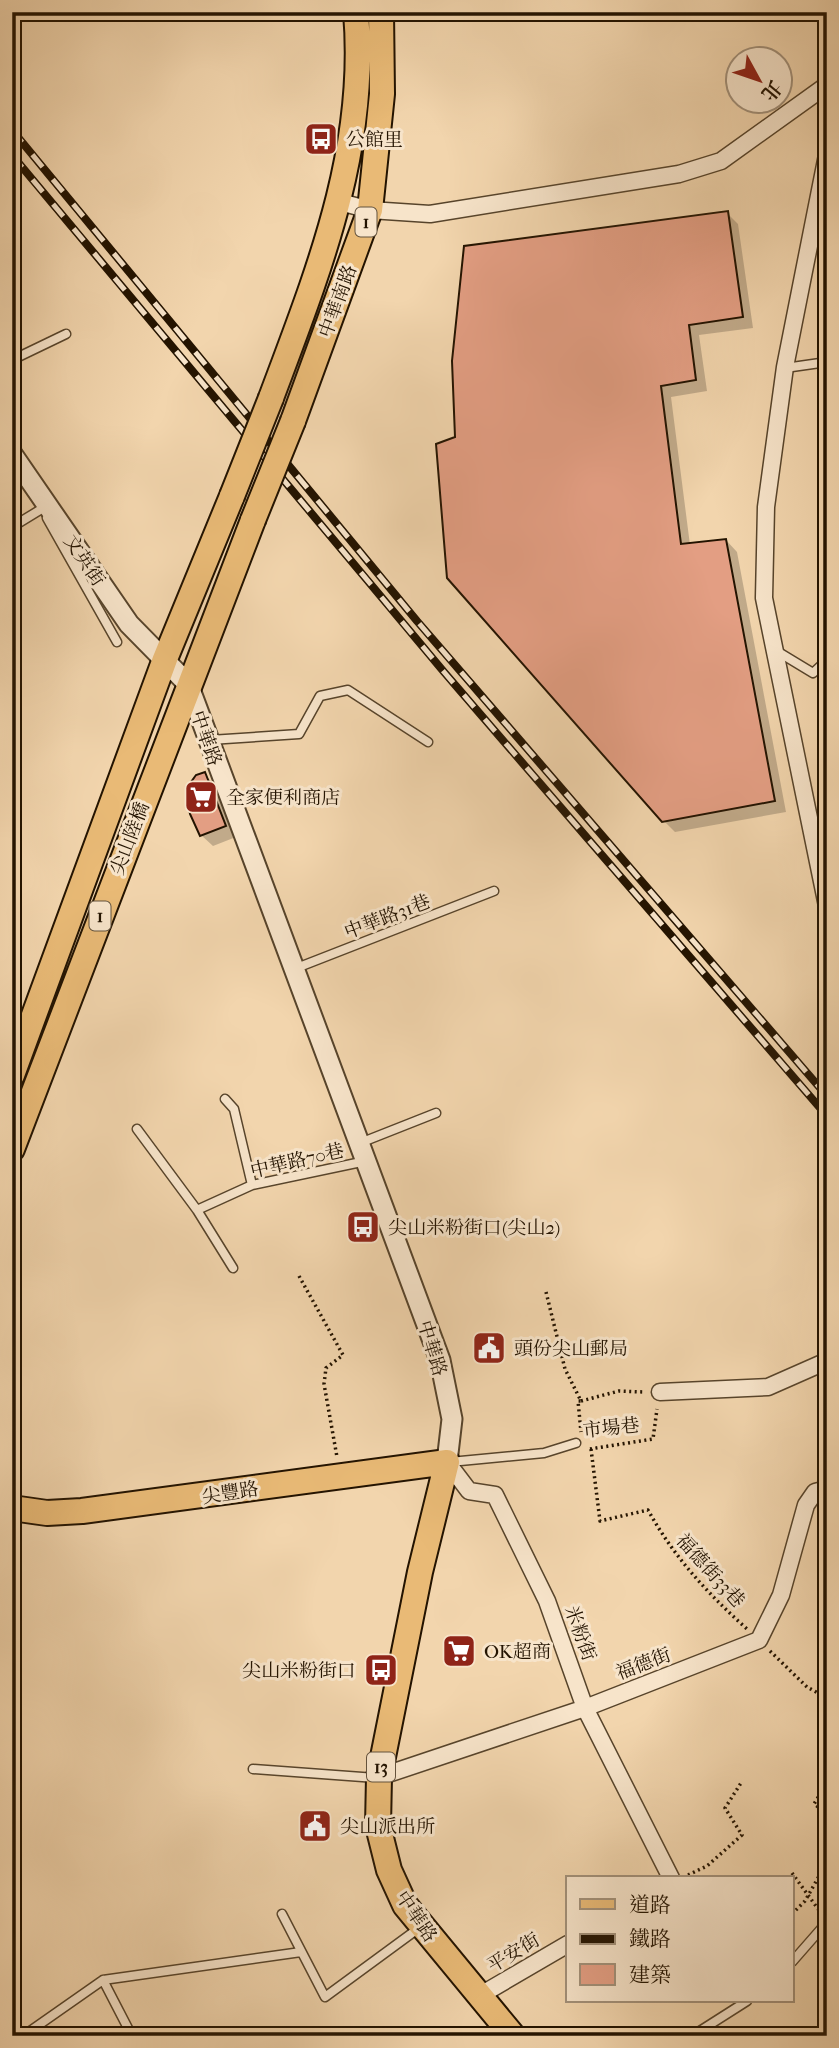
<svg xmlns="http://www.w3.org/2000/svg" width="839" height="2048" font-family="'IM FELL French Canon','Noto Serif TC',serif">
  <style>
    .shadow { fill: #0003 }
    .building { fill: #e39e83; stroke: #231300; stroke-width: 2 }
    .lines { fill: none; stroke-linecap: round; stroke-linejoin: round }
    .service-casing { stroke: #57442b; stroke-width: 11 }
    .minor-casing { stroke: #57442b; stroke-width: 19 }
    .tertiary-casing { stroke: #57442b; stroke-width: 23 }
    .primary-casing { stroke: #231300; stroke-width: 28 }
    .path { stroke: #231300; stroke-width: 3.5; stroke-dasharray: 2 3.5; stroke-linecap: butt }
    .service { stroke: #f7e4ca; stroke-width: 8 }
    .minor { stroke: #f7e4ca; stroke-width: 16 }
    .tertiary { stroke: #f7e4ca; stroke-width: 19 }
    .primary { stroke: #e9ba76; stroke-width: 24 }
    .rail-casing { stroke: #231300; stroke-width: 8 }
    .rail { stroke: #f7e4ca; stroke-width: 5; stroke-dasharray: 16; stroke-linecap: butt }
    .primary-bridge-casing { stroke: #231300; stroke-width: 28; stroke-linecap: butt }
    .primary-bridge { stroke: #e9ba76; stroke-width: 24 }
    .labels { text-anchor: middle; stroke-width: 6; stroke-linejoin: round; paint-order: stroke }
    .shield { fill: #f7e4ca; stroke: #63523d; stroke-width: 2 }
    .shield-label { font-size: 18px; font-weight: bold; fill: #231300 }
    .poi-label { font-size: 19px; fill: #231300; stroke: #f7e4ca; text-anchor: start }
    .street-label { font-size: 19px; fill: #231300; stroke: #f7e4ca }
  </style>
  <rect width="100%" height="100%" fill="#f2d5ad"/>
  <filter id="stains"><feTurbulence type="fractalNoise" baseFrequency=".00286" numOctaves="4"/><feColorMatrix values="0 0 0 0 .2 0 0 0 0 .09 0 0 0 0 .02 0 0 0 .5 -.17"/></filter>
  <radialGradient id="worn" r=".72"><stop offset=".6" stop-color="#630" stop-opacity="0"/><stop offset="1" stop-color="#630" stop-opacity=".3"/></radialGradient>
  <!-- shadow -->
  <path class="shadow" d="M 727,213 L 738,224 L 753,328 L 699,335 L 707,391 L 671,397 L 690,545 L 726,540 L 737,552 L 786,812 L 675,832 L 664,821 L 457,439 Z
    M 204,774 L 215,785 L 236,837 L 213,846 L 201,835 Z"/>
  <!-- building -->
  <path class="building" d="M 728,211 L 743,317 L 689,325 L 696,380 L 661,386 L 681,544 L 726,539 L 775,801 L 662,822 L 447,578 L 436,444 L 455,437 L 452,361 L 464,246 Z
    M 205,772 L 226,826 L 200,836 L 190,814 L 186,789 L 196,775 Z"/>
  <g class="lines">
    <defs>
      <path id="service" d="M 819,12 L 827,16
        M 12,360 L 66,334
        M 785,368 L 827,362
        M 47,518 L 117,642
        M 12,527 L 48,505
        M 775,650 L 813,673 L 827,660
        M 210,740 L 299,734 L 320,696 L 348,690 L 428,742
        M 294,969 L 494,891
        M 225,1099 L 234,1109 L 252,1185
        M 137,1129 L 197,1210 L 252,1185 L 366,1161
        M 360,1143 L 436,1113
        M 197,1210 L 233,1268
        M 450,1462 L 544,1453 L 576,1443
        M 253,1769 L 376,1778
        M 282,1914 L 325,1997 L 419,1928
        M 792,1962 L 827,1922
        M 23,2036 L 103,1980
        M 132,2036 L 103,1980 L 301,1952
        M 692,2036 L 747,2001"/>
      <path id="minor" d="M 827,155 L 785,367 L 766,507 L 764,598 L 827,906
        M 340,202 L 370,210 L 430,214 L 679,174 L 721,161 L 827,85
        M 660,1392 L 768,1387 L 827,1361
        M 447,1462 L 469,1491 L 495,1495 L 547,1601 L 585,1708 L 671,1878
        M 379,1777 L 585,1708 L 759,1640 L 781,1595 L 806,1505 L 815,1492 L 827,1489
        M 479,1996 L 568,1944"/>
      <path id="tertiary" d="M 12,454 L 129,624 L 188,684 L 440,1360 L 452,1419 L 447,1462"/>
      <path id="primary" d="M 271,398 C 318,272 368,150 356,12
        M 293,421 L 370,210 L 382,94 L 381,12
        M 12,1075 L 165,659 L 232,496
        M 12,1149 L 253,520
        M 12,1508 L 47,1513 L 82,1511 L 447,1462 L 420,1572 L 379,1777 L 378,1826 L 389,1870 L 405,1905 L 513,2036"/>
    </defs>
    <!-- service casing -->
    <use href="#service" class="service-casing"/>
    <!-- minor casing -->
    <use href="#minor" class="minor-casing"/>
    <!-- tertiary casing -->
    <use href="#tertiary" class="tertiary-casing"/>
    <!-- primary casing -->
    <use href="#primary" class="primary-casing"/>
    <!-- path -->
    <path class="path" d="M 299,1276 L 343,1355 L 326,1368 L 324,1384 L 337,1457
      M 546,1292 L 565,1369 L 581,1401 L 578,1401 L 581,1432
      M 581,1401 L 619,1391 L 644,1392
      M 590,1449 L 653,1439 L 657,1409
      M 591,1449 L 600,1521 L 648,1510 C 674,1557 707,1593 747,1629
      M 770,1651 L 807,1687 L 827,1698
      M 827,1783 L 814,1804 L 827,1813
      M 792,1873 L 821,1913
      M 688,1875 L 707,1866 L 742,1835 L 725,1808 L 741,1783
      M 822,1910 L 827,1903
      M 792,1914 L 805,1901 L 827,1862"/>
    <!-- service -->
    <use href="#service" class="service"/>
    <!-- minor -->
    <use href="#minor" class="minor"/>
    <!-- tertiary -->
    <use href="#tertiary" class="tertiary"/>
    <!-- primary -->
    <use href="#primary" class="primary"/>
    <defs>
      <path id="rail" d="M 12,130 L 417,621 L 827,1096
        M 12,155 L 444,672 L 827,1116"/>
    </defs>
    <!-- rail casing -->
    <use href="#rail" class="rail-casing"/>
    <!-- rail -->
    <use href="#rail" class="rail"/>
    <defs>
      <path id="primary-bridge" d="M 232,496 L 271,398
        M 253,520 L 293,421"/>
    </defs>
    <!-- primary-bridge casing -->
    <use href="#primary-bridge" class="primary-bridge-casing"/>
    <!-- primary-bridge -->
    <use href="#primary-bridge" class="primary-bridge"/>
  </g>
  <!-- icons -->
  <defs>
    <symbol id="bus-square" viewBox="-11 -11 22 22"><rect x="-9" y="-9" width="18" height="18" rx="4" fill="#8f2418" stroke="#f7e4ca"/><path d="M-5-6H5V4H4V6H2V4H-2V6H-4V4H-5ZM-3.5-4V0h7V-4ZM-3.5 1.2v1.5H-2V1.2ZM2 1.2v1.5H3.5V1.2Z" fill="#fff"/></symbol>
    <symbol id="supermarket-square" viewBox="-11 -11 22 22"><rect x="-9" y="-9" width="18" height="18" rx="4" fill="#8f2418" stroke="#f7e4ca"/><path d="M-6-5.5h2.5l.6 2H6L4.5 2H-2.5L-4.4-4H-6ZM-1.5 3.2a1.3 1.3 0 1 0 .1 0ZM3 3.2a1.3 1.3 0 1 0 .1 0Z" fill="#fff"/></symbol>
    <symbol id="civic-square" viewBox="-11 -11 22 22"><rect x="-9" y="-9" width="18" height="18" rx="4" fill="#8f2418" stroke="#f7e4ca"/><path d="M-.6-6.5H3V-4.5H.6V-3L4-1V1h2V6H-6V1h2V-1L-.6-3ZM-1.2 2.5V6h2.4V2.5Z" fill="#fff"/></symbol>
  </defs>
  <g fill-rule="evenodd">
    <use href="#bus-square" x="302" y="120" width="38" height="38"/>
    <use href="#supermarket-square" x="182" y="778" width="38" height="38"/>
    <use href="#bus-square" x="344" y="1208" width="38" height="38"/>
    <use href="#civic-square" x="470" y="1329" width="38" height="38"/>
    <use href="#supermarket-square" x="440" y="1632" width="38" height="38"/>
    <use href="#bus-square" x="362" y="1651" width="38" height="38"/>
    <use href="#civic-square" x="296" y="1807" width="38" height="38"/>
  </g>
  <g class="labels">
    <!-- shield labels -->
    <g class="shield">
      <rect x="355.5" y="207.5" width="21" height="29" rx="5"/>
      <rect x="89.5" y="901.5" width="21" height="29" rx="5"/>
      <rect x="367" y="1752.5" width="28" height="29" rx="5"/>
    </g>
    <g class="shield-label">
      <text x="366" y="228">1</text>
      <text x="100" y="922">1</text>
      <text x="381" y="1773">13</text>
    </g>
    <!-- poi labels -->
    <g class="poi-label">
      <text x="346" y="146">公館里</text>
      <text x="226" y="804">全家便利商店</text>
      <text x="388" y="1234">尖山米粉街口(尖山2)</text>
      <text x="514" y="1355">頭份尖山郵局</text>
      <text x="484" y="1658">OK超商</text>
      <text x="356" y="1677" text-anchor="end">尖山米粉街口</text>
      <text x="340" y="1833">尖山派出所</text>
    </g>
    <!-- street labels -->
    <g class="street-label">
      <text transform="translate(337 301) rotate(-70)" y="7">中華南路</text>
      <text transform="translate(85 560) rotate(56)" y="7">文英街</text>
      <text transform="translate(207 738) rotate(71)" y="7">中華路</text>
      <text transform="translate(129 838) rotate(-69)" y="7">尖山陸橋</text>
      <text transform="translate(387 916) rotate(-21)" y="7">中華路31巷</text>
      <text transform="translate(297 1160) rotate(-13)" y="7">中華路70巷</text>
      <text transform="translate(433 1348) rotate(73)" y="7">中華路</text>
      <text transform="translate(611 1427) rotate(-6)" y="7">市場巷</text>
      <text transform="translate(230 1492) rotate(-9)" y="7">尖豐路</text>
      <text transform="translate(711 1570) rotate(48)" y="7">福德街33巷</text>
      <text transform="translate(581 1633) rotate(70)" y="7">米粉街</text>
      <text transform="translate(643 1663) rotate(-21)" y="7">福德街</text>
      <text transform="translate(417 1916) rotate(56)" y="7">中華路</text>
      <text transform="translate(513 1952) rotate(-31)" y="7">平安街</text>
    </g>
  </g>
  <!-- margin -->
  <rect width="839" height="2048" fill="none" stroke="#f2d5ad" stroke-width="42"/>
  <rect x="14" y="14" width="811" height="2020" fill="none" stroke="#231300" stroke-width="3.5"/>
  <rect x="21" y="21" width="797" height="2006" fill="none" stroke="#231300" stroke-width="2"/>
  <!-- legend -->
  <rect x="566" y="1876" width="228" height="126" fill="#f7e4ca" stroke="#a29079" stroke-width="2"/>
  <rect x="580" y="1899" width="35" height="10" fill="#e9ba76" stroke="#a29079" stroke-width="2"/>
  <text x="629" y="1912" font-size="21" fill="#231300">道路</text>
  <rect x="580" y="1934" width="35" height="10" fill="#231300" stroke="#a29079" stroke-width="2"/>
  <text x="629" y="1946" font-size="21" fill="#231300">鐵路</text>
  <rect x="580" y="1964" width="35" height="21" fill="#e39e83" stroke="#a29079" stroke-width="2"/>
  <text x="629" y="1982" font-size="21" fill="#231300">建築</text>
  <!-- north arrow -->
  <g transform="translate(759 80) rotate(130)"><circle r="33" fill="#f7e4ca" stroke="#a29079" stroke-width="2"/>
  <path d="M0-5L12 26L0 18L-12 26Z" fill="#8f2418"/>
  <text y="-10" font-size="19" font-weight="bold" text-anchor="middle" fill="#231300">北</text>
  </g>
  <rect width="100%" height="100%" filter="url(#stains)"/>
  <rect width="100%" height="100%" fill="url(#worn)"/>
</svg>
